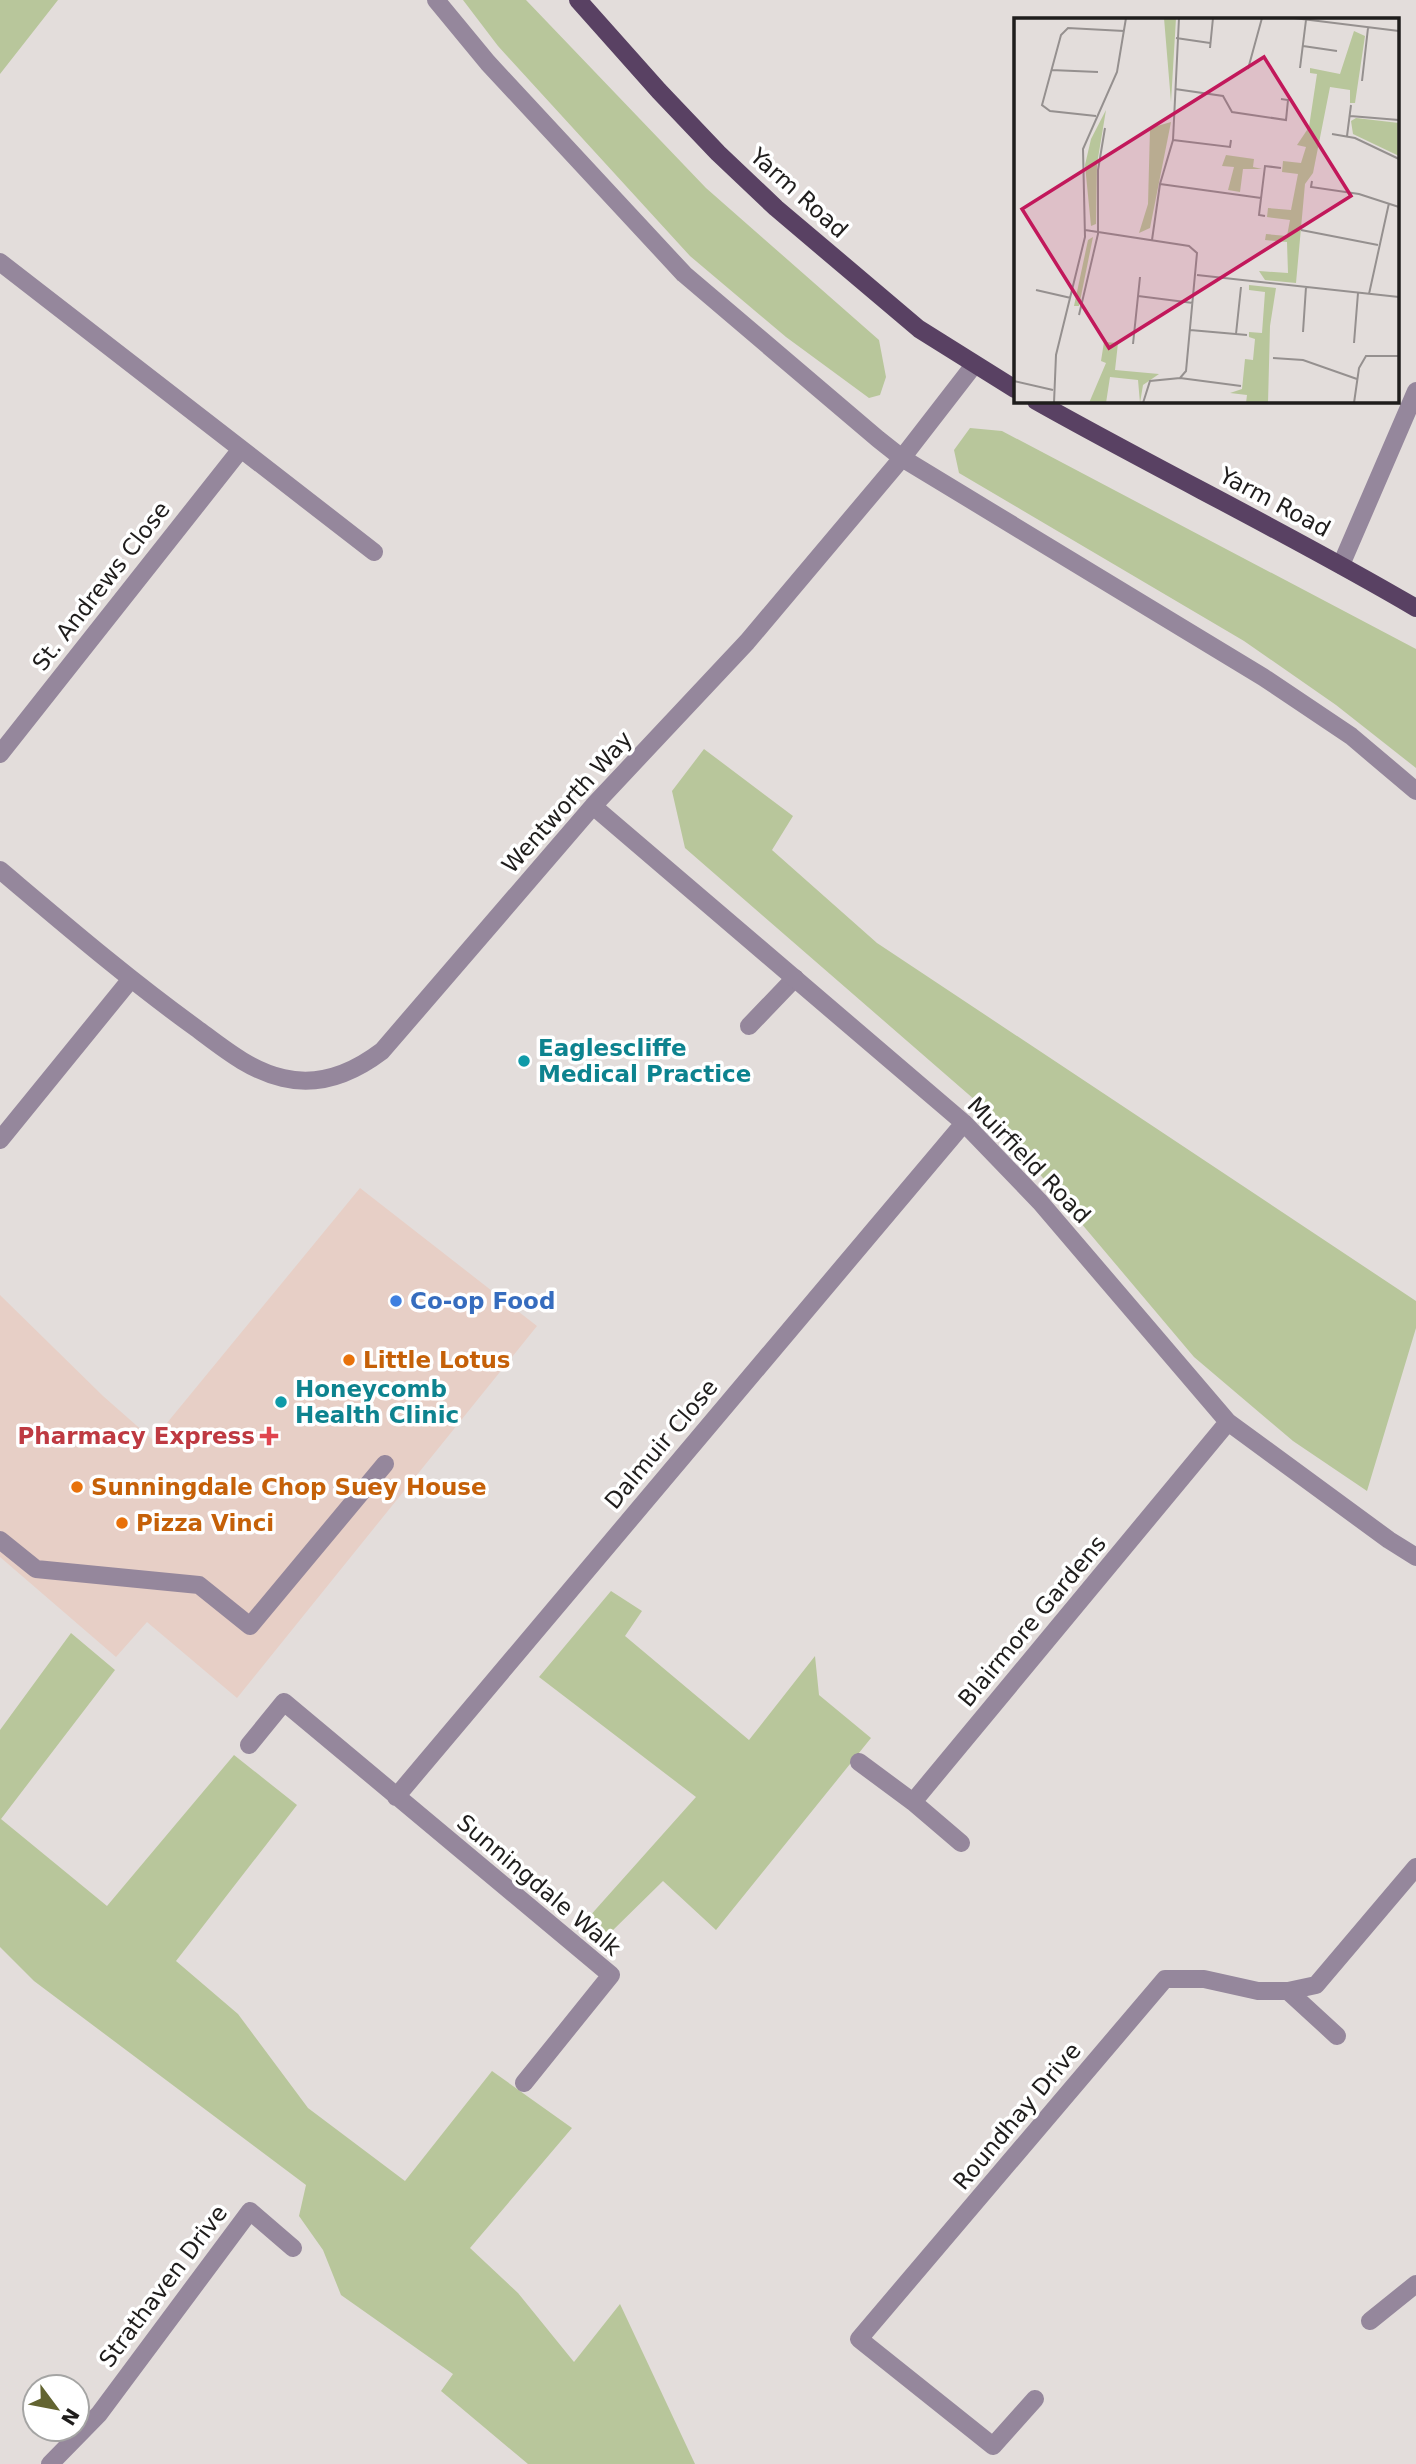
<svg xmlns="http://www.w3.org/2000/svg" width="1416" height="2464" font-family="'DejaVu Sans',sans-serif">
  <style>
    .commercial { fill: #e7cfc6 }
    .green { fill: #b8c69b }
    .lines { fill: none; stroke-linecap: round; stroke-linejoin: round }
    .lane { stroke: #95879c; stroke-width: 18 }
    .street { stroke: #95879c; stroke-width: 18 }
    .primary { stroke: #594163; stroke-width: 18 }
    .culture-dot { fill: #0f9aa8; stroke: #fff; stroke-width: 2.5 }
    .shop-dot { fill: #3f7fe0; stroke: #fff; stroke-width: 2.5 }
    .food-dot { fill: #e8710a; stroke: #fff; stroke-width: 2.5 }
    .health-dot { fill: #e0444e; stroke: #fff; stroke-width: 2.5 }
    .labels { text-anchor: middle; stroke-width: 7; stroke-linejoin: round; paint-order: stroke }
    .street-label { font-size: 23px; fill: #1f1d1c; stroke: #fff }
    .culture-label { font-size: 23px; font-weight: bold; fill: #0d838f; stroke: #fff; text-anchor: start }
    .shop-label { font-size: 23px; font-weight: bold; fill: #366cbe; stroke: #fff; text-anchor: start }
    .food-label { font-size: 23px; font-weight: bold; fill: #c56008; stroke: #fff; text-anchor: start }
    .health-label { font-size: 23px; font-weight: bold; fill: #be3a42; stroke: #fff; text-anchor: end }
    .inset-road { fill: none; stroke: #95908f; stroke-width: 2 }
    .view { fill: #c2185b; fill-opacity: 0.15; stroke: #c2185b; stroke-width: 3.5 }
    .inset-edge { fill: none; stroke: #1f1d1c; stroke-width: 3.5 }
  </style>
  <rect width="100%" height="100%" fill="#e3dddb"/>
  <!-- commercial -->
  <path class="commercial" d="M 360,1188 L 537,1326 L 237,1698 L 147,1622 L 116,1657 L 0,1557 L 0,1295 L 103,1396 L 153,1440 Z"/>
  <!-- green -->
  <path class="green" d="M 0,0 L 58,0 L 0,74 Z
    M 463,0 L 526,0 L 706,188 L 879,340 L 886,377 L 880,395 L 869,398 L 786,337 L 690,256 L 498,46 Z
    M 970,428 L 1002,431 L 1416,649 L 1416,768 L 1336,705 L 1244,641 L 959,473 L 954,450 Z
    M 704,749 L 793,816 L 772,850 L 877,943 L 1416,1301 L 1416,1328 L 1367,1491 L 1293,1441 L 1194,1357 L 983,1107 L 685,848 L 672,791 Z
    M 611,1591 L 642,1611 L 625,1636 L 749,1740 L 815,1656 L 819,1695 L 871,1738 L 716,1930 L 663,1881 L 609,1934 L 588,1918 L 696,1797 L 539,1677 Z
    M 71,1633 L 115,1670 L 1,1819 L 107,1906 L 234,1755 L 297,1805 L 176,1961 L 238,2014 L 308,2108 L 405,2181 L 492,2071 L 572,2128 L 470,2248 L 518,2293 L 574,2362 L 620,2304 L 695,2464 L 528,2464 L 441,2391 L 453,2374 L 341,2295 L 323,2250 L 299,2216 L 306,2185 L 34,1981 L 0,1947 L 0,1730 Z"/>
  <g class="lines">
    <!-- lane -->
    <path class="lane" d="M 1341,565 L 1416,391
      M 749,1026 L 795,978
      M 0,1540 L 36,1569 L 199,1585 L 250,1626 L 385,1464"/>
    <!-- street -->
    <path class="street" d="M 436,0 L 488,63 L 684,274 L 878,439 L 902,458 L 1263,677 L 1351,736 L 1416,791
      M 0,262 L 374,552
      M 0,754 L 241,449
      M 593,806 L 964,1123 L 1040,1202 L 1228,1422 L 1389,1540 L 1416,1557
      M 0,870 C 64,924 128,979 196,1028 C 223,1048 249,1070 283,1078 C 320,1087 353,1073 382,1051 L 593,806 L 747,642 L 902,458 L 974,365
      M 0,1140 L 131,979
      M 249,1745 L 284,1702 L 611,1975 L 524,2083
      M 859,1762 L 913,1802
      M 396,1797 L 964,1123
      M 961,1843 L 913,1802 L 1228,1422
      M 1288,1991 L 1337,2036
      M 1370,2321 L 1416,2284
      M 1035,2399 L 993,2446 L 859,2339 L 1165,1979 L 1204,1979 L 1258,1991 L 1288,1991 L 1316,1985 L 1416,1867
      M 50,2464 L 99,2414 L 250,2211 L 293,2248"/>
    <!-- primary -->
    <path class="primary" d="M 578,0 L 659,91 L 718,153 L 776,208 L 919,329 L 1015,389
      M 1036,401 C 1162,472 1292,535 1416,608"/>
  </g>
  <!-- markers -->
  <g class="culture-dot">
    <circle cx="524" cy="1061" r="7"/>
    <circle cx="281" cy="1402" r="7"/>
  </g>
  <circle class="shop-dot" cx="396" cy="1301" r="7"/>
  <g class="food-dot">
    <circle cx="349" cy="1360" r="7"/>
    <circle cx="77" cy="1487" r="7"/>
    <circle cx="122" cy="1523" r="7"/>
  </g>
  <path class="health-dot" d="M265.5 1425.5h7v7h7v7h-7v7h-7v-7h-7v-7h7z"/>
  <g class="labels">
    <!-- street labels -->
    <g class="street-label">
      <text transform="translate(799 193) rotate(42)" y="8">Yarm Road</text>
      <text transform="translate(1275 502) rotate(28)" y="8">Yarm Road</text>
      <text transform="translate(101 586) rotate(-52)" y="8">St. Andrews Close</text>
      <text transform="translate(567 802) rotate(-48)" y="8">Wentworth Way</text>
      <text transform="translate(1029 1160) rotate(46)" y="8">Muirfield Road</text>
      <text transform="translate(661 1444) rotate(-50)" y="8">Dalmuir Close</text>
      <text transform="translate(1032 1621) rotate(-50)" y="8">Blairmore Gardens</text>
      <text transform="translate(539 1885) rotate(40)" y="8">Sunningdale Walk</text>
      <text transform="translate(1017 2116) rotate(-50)" y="8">Roundhay Drive</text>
      <text transform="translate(163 2286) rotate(-53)" y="8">Strathaven Drive</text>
    </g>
    <!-- culture labels -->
    <g class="culture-label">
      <text x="538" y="1056">Eaglescliffe<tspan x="538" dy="26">Medical Practice</tspan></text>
      <text x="295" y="1397">Honeycomb<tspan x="295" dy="26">Health Clinic</tspan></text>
    </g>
    <!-- shop labels -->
    <g class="shop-label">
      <text x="410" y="1309">Co-op Food</text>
    </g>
    <!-- food labels -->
    <g class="food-label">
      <text x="363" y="1368">Little Lotus</text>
      <text x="91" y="1495">Sunningdale Chop Suey House</text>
      <text x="136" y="1531">Pizza Vinci</text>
    </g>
    <!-- health labels -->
    <g class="health-label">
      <text x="255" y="1444">Pharmacy Express</text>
    </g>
  </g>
  <!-- overview -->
  <g transform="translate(1014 18)">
    <rect width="385" height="385" fill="#e3dddb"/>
    <path d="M 150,0 L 162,0 L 157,84 ZM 340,13 L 351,18 L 341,85 L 336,85 L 336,72 L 316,69 L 299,155 L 291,166 L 282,265 L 251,262 L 245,253 L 274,255 L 273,224 L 251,222 L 252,216 L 273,218 L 276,202 L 253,199 L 254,190 L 277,192 L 284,156 L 268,154 L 269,143 L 287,145 L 292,129 L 283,127 L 295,109 L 303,56 L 296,55 L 296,50 L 326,56 ZM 92,92 L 83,146 L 82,206 L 77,208 L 71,147 L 77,121 ZM 342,100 L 385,105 L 385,138 L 339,116 L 337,103 ZM 157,104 L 136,210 L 125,215 L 134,186 L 136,110 ZM 212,137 L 240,141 L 239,149 L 248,151 L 229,151 L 226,174 L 214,172 L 220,149 L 208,148 ZM 79,219 L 65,288 L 60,288 L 74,222 ZM 235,267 L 262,270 L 256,308 L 254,385 L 232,385 L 233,377 L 216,375 L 228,371 L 231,341 L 239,342 L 241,321 L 235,319 L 235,314 L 248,315 L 251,274 L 235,272 ZM 90,324 L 104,325 L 101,352 L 145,356 L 129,367 L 126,385 L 124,362 L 96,359 L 92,385 L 75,385 L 92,345 L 87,343 Z" fill="#b8c69b"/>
    <path class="inset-road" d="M 280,0 L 385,13M 162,20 L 196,25M 289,28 L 323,33M 196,30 L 199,0M 286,50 L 292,2M 234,51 L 248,0M 37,52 L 84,54M 348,63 L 354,10M 161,71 L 209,78 L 218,94 L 272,102 L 274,82 L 267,81M 82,98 L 36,93 L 28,87 L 47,17 L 54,10 L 110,13M 336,98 L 385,102M 318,116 L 341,120 L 385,141M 333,118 L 337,87M 159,122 L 216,129 L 217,122M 298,163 L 297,169 L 345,176 L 385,189M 146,166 L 247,180M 251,198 L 245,197 L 251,148 L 267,150M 71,212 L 175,228 L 183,235 L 172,353 L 166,360 L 136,363 L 129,385M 287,212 L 364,227M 138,222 L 146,166 L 159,122 L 165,0M 183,257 L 385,279M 22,272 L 57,280M 355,276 L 375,185M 124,278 L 179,285M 65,297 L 84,216 L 84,152 L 91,110M 176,312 L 233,317M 289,314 L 292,269M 222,316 L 227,269M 340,325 L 344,275M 119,326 L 126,259M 259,340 L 289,342 L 343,361M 166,360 L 227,368M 0,363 L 39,372M 40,385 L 42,337 L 71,219 L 69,131 L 103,54 L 112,0M 340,385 L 345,350 L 352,338 L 385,338"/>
    <path class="view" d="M 250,39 L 337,178 L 95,330 L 8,191 Z"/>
    <rect width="385" height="385" class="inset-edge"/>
  </g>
  <!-- north arrow -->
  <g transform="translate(56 2408) rotate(122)"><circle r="33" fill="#ffffff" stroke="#a5a5a4" stroke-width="2"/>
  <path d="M0-5L12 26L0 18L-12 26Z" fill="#636431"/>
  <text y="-10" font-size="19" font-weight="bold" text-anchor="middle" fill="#1f1d1c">N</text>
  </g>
</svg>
